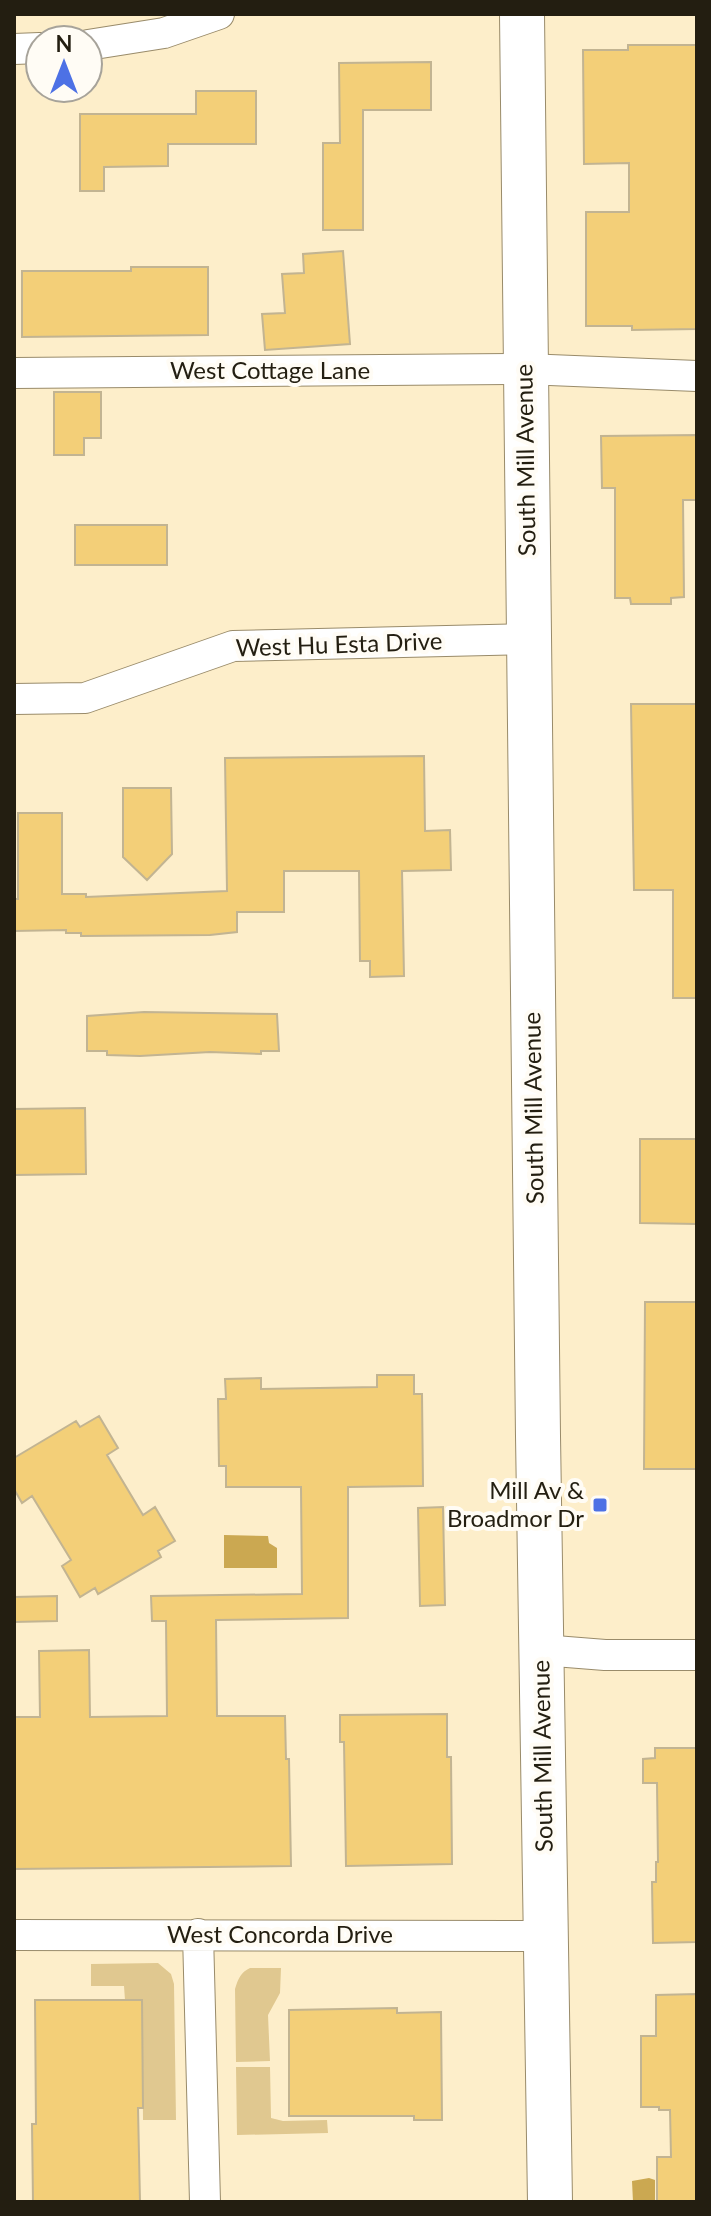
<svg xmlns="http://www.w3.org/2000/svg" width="711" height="2216" font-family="Lato,sans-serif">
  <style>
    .green { fill: #e0c890 }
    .water { fill: #cba851 }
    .building { fill: #f3cf78; stroke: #c2b492; stroke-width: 2 }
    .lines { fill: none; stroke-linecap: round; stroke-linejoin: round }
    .street-casing { stroke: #998b6a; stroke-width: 32 }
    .secondary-casing { stroke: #998b6a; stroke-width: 46 }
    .street { stroke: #fff; stroke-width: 30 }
    .secondary { stroke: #fff; stroke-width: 44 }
    .poi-dot { fill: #4d71e5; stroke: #fffcf5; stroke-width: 3 }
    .labels { text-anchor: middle; stroke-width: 8; stroke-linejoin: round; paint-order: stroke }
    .street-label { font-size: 24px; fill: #231e11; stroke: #fffcf5 }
    .poi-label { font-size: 24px; fill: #231e11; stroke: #fffcf5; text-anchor: end }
  </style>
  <rect width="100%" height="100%" fill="#fdeeca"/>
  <!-- green -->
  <path class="green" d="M 158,1963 L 171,1974 L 174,1984 L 176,2120 L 143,2120 L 142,2000 L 125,2000 L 124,1986 L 91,1986 L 91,1964 Z
    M 250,1968 L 281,1968 L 280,1993 L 268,2015 L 270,2061 L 236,2062 L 235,1989 C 238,1979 241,1972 250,1968 Z
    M 236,2067 L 270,2067 L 271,2118 L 283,2121 L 327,2120 L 328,2133 L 237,2135 Z"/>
  <!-- water -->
  <path class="water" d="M 224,1535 L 268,1536 L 269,1543 L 277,1548 L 277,1568 L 224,1568 Z
    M 649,2178 L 655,2180 L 655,2202 L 633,2202 L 632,2181 Z"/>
  <!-- building -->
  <path class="building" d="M 628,45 L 697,45 L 697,329 L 632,330 L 632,326 L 586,326 L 586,212 L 629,212 L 629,163 L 584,164 L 583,50 L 628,50 Z
    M 431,62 L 431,110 L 363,110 L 363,230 L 323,230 L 323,143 L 340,143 L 339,63 Z
    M 196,91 L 256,91 L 256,144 L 168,144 L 168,166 L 104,167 L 104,191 L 80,191 L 80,114 L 196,114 Z
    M 343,251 L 350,344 L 265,350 L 262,314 L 285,313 L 282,274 L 304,273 L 303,254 Z
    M 131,267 L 208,267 L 208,335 L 22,337 L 22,271 L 131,271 Z
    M 54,392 L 101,392 L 101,438 L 84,438 L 84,455 L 54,455 Z
    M 697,435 L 697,500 L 683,500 L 684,597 L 671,598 L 671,604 L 631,604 L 630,598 L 615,598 L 615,488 L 602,488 L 601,436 Z
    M 75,525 L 167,525 L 167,565 L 75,565 Z
    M 631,704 L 697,704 L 697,998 L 673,998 L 673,890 L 634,890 Z
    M 424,756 L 425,831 L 450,830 L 451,870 L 402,871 L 404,976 L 370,977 L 370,961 L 360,961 L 359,871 L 284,871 L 284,912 L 237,912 L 237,932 L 210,935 L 81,936 L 81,933 L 66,933 L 66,930 L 14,931 L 14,899 L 18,899 L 18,813 L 62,813 L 62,894 L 86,894 L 86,897 L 227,891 L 225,758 Z
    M 123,788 L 171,788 L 172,854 L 147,880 L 123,857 Z
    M 144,1012 L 277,1014 L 279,1051 L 261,1051 L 261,1054 L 210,1052 L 140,1056 L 107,1055 L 107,1051 L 87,1051 L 87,1016 Z
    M 85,1108 L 86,1174 L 14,1175 L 14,1109 Z
    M 640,1139 L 697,1139 L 697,1224 L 640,1223 Z
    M 645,1302 L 697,1302 L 697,1469 L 644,1469 Z
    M 377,1375 L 414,1375 L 414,1394 L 422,1394 L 423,1486 L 348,1487 L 348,1618 L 216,1620 L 217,1716 L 285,1716 L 286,1759 L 289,1759 L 291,1866 L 14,1869 L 14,1717 L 40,1717 L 39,1651 L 89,1650 L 90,1717 L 167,1716 L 166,1621 L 152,1621 L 151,1596 L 302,1594 L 301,1487 L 226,1487 L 226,1466 L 219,1466 L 218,1399 L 226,1399 L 225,1379 L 261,1378 L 261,1389 L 377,1387 Z
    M 99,1416 L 118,1448 L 107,1455 L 143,1515 L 155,1507 L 175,1541 L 158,1551 L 161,1557 L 98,1594 L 95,1588 L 80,1597 L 62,1566 L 71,1560 L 32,1496 L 22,1503 L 14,1489 L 14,1458 L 76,1421 L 80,1427 Z
    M 443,1507 L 445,1605 L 420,1606 L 418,1508 Z
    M 57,1596 L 57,1621 L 14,1622 L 14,1597 Z
    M 447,1714 L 447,1757 L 451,1757 L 452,1864 L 346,1866 L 344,1742 L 340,1742 L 340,1715 Z
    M 655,1748 L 697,1748 L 697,1942 L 653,1943 L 652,1882 L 656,1882 L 656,1862 L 658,1862 L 657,1783 L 643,1783 L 643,1759 L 655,1758 Z
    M 697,1994 L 697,2202 L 657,2202 L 657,2157 L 671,2157 L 670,2110 L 659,2110 L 659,2107 L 641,2107 L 641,2036 L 656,2036 L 656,1995 Z
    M 35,2000 L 142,2000 L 143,2108 L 138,2108 L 140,2202 L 33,2202 L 32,2124 L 36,2124 Z
    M 397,2008 L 397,2013 L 441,2012 L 442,2120 L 414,2120 L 414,2116 L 289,2116 L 289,2010 Z"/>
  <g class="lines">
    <defs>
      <path id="street" d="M 88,45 L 164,33 L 219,14
        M 14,49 L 40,48
        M 14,373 L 525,369 L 697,376
        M 14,699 L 85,698 L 233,646 L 529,639
        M 542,1650 L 605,1655 L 697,1655
        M 198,1934 L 205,2202
        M 14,1935 L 546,1936"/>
      <path id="secondary" d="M 522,14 L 538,1436 L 550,2202"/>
    </defs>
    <!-- street casing -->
    <use href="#street" class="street-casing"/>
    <!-- secondary casing -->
    <use href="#secondary" class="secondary-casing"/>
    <!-- street -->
    <use href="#street" class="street"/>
    <!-- secondary -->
    <use href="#secondary" class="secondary"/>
  </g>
  <!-- markers -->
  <rect class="poi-dot" x="592" y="1497" width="16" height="16" rx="4"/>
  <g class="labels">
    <!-- street labels -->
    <g class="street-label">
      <text x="270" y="379">West Cottage Lane</text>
      <text transform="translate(526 460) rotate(-91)" y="8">South Mill Avenue</text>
      <text transform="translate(339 645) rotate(-2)" y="8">West Hu Esta Drive</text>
      <text transform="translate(534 1108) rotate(-91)" y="8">South Mill Avenue</text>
      <text transform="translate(543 1756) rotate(-91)" y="8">South Mill Avenue</text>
      <text x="280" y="1943">West Concorda Drive</text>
    </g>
    <!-- poi labels -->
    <g class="poi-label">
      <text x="584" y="1499">Mill Av &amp;<tspan x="584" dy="28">Broadmor Dr</tspan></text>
    </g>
  </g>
  <!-- border -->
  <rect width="711" height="2216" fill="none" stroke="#231e11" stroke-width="32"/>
  <!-- north arrow -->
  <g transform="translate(64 64)"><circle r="38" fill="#fffcf5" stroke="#a7a39a" stroke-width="2"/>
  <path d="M0-6L14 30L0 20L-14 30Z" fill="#4d71e5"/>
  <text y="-12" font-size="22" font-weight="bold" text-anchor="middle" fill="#231e11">N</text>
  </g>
</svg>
